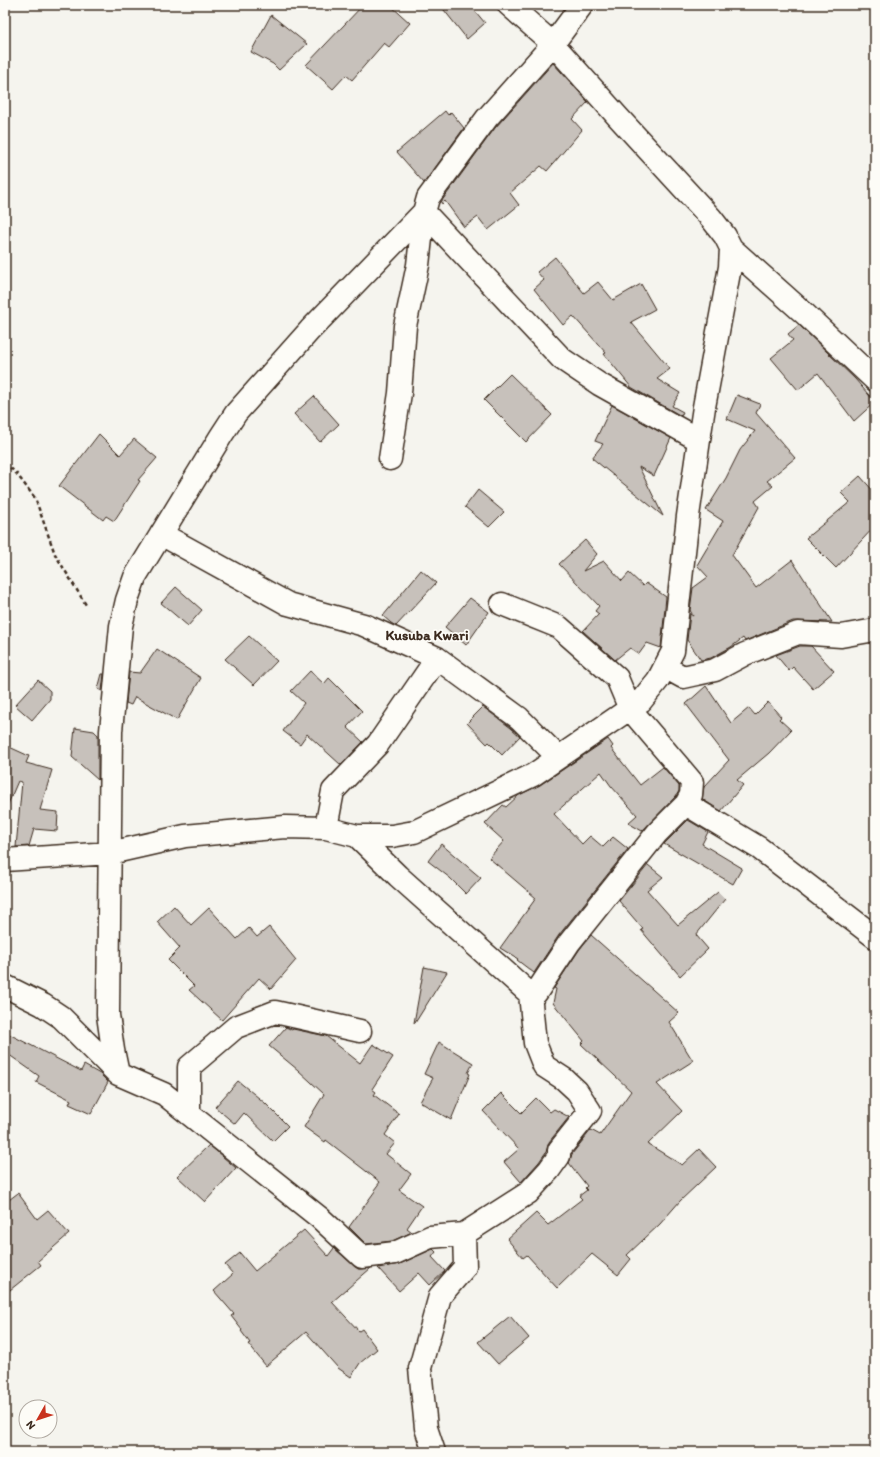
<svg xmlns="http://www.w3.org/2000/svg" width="880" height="1457" font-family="Itim,sans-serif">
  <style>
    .building { fill: #c7c1bb; stroke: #3b2a1e }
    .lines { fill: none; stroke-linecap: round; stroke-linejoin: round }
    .street-casing { stroke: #3b2a1e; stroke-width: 25 }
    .path { stroke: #3b2a1e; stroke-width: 2.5; stroke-dasharray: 4 3; stroke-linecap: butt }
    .street { stroke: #fdfcf7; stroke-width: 22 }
    .labels { text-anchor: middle; stroke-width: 3.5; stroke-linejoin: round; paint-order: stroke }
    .quarter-label { font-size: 14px; font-weight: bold; fill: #3b2a1e; stroke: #fdfcf7 }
  </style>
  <rect width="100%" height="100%" fill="#f5f4ee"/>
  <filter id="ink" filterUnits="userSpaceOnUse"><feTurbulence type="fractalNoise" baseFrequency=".025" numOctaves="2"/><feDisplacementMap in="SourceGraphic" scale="8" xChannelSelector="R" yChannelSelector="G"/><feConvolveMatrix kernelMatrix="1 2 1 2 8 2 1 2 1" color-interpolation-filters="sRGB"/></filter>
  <g filter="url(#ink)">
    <!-- building -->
    <path class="building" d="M 363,5 L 390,5 L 410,23 L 389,47 L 384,43 L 352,80 L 346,75 L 333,89 L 306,65 Z
      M 440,5 L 470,5 L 485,23 L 467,39 Z
      M 271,15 L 307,44 L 279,70 L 273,64 L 251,52 Z
      M 553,63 L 588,102 L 572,119 L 582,130 L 547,171 L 541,166 L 510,193 L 519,205 L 488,230 L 478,217 L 464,227 L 445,201 L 442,204 L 441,202 L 495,128 Z
      M 445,111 L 448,115 L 451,112 L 464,128 L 424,183 L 397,152 Z
      M 555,257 L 584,293 L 598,282 L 613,300 L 641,284 L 655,309 L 631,322 L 670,369 L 657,379 L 680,393 L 672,406 L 683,412 L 681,416 L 631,387 L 604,354 L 606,353 L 573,316 L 563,325 L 534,289 L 544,280 L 537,272 Z
      M 799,325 L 855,379 L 875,402 L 854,421 L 818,373 L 798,390 L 771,358 L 793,340 L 788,334 Z
      M 510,374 L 552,415 L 526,442 L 484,400 Z
      M 737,395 L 760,404 L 756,413 L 795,458 L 767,481 L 773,486 L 755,501 L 759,507 L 732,555 L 756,588 L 792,560 L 832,622 L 793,621 L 745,641 L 743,638 L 731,647 L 711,658 L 701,660 L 687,640 L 690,614 L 693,616 L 690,610 L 693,588 L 708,577 L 697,565 L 723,521 L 706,510 L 726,478 L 740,450 L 755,431 L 727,419 Z
      M 314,396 L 339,424 L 320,442 L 294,414 Z
      M 612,405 L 671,438 L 654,476 L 639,467 L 663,516 L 592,458 L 603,444 L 595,441 Z
      M 99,434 L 120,455 L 134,439 L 157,458 L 138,480 L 140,481 L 114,521 L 106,516 L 103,520 L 59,486 Z
      M 860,476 L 875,493 L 875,526 L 836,568 L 806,538 L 850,502 L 841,493 Z
      M 478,490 L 504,512 L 489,527 L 465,507 Z
      M 585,540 L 597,554 L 583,571 L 604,561 L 622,581 L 629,573 L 643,586 L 646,583 L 666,597 L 661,648 L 647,643 L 639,654 L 630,648 L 615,660 L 583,631 L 599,614 L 595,611 L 599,606 L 559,564 Z
      M 421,570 L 436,583 L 396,626 L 391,623 L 383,616 Z
      M 176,587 L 202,610 L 188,626 L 161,603 Z
      M 470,598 L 489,612 L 466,645 L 445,627 Z
      M 249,636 L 277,661 L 254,685 L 225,659 Z
      M 800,646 L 811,646 L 834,671 L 813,689 L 793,667 L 789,671 L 776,655 Z
      M 157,649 L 201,678 L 177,720 L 135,697 L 131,705 L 126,703 L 129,672 L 140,673 Z
      M 310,671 L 324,684 L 329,678 L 362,711 L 347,727 L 363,742 L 341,765 L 307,734 L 300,744 L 283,731 L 304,703 L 291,691 Z
      M 102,674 L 104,674 L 102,691 L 98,689 Z
      M 38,680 L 50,691 L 50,699 L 32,720 L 15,705 Z
      M 706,686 L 731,723 L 749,708 L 755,715 L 768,702 L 781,717 L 779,719 L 791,730 L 769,753 L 737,780 L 743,785 L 721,811 L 702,799 L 704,787 L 729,760 L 686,704 Z
      M 483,707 L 511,728 L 520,736 L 502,755 L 489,742 L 487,744 L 467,723 Z
      M 75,728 L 94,731 L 98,735 L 98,780 L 72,757 Z
      M 608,739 L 613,746 L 611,748 L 640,785 L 663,767 L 679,786 L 679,791 L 676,796 L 642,831 L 628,823 L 637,815 L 611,786 L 601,772 L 554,814 L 582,844 L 590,836 L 603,847 L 613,837 L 628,849 L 559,935 L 534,973 L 517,960 L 518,959 L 500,948 L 536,898 L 489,858 L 504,841 L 485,824 L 503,805 L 506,807 L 519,795 L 540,785 Z
      M 5,745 L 29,756 L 26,763 L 52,770 L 40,810 L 58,812 L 57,831 L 34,829 L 29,846 L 16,847 L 22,782 L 18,781 L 5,811 Z
      M 688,820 L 708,832 L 702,844 L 742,868 L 733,884 L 664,844 Z
      M 441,844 L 481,878 L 466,894 L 450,878 L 428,861 Z
      M 648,865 L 663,877 L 647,890 L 678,925 L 718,892 L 725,899 L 696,935 L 708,949 L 680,976 L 641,930 L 643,929 L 619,901 Z
      M 174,906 L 191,925 L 209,908 L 237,939 L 249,928 L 257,937 L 269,927 L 296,960 L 271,989 L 259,978 L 222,1020 L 189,990 L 194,986 L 168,960 L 180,948 L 157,922 Z
      M 591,935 L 679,1013 L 669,1022 L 693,1061 L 657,1084 L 682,1111 L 648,1144 L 682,1165 L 699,1149 L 716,1167 L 680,1201 L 660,1224 L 627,1255 L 631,1259 L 618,1275 L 592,1254 L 557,1288 L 527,1255 L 523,1258 L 507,1239 L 536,1213 L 548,1225 L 582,1199 L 579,1196 L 587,1190 L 585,1188 L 587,1186 L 569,1163 L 572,1154 L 591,1130 L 600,1135 L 631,1091 L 581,1044 L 584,1041 L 553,1003 L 556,989 L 554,988 L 579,950 Z
      M 424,967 L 447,972 L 415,1023 L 414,1023 Z
      M 286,1027 L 292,1030 L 293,1029 L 326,1036 L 360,1063 L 373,1044 L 393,1057 L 372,1089 L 376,1092 L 374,1095 L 399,1114 L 385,1135 L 395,1143 L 386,1154 L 411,1174 L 399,1190 L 422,1206 L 407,1228 L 412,1232 L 392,1241 L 366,1244 L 349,1227 L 375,1191 L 374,1190 L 380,1182 L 326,1140 L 325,1142 L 304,1127 L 324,1094 L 298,1070 L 269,1046 Z
      M 5,1032 L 81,1071 L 84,1065 L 100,1074 L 108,1082 L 91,1114 L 69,1104 L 71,1100 L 36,1082 L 39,1076 L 5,1052 Z
      M 439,1042 L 473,1063 L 468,1073 L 470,1074 L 451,1120 L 420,1102 L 433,1078 L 424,1074 Z
      M 238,1081 L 265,1103 L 288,1126 L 273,1141 L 244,1113 L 235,1124 L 215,1107 Z
      M 501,1093 L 521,1113 L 536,1098 L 550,1112 L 554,1109 L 569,1117 L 549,1142 L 546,1152 L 539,1162 L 521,1182 L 504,1162 L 519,1149 L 483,1111 Z
      M 209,1145 L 236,1168 L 205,1202 L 177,1176 Z
      M 18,1193 L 37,1219 L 48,1210 L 69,1234 L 38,1261 L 41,1265 L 5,1294 L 5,1203 Z
      M 304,1230 L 328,1256 L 334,1248 L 358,1269 L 371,1268 L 332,1302 L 359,1331 L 362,1329 L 377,1349 L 360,1363 L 351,1377 L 338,1368 L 306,1332 L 266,1366 L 248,1344 L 250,1343 L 241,1331 L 242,1330 L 231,1316 L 234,1314 L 214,1291 L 233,1274 L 225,1265 L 240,1253 L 255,1271 Z
      M 433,1249 L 436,1252 L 432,1257 L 445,1271 L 430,1285 L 419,1273 L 399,1291 L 378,1268 L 400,1264 Z
      M 510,1316 L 529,1338 L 498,1364 L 478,1342 Z"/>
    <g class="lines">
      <defs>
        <path id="street" d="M 509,5 L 553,44 L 618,117 L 711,218 L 725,236 L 731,248 L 805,314 L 875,380
          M 390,459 L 400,393 L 405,326 L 418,265 L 424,212 L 562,359 L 599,384 L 699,440
          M 161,534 L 288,604 L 364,625 L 437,658 L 519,718 L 558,757
          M 502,604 L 559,627 L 617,678 L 630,709 L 692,782 L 691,795 L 686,804 L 657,833 L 569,943 L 536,993 L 530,994
          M 665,667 L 683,677 L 715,670 L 745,654 L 798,633 L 841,636 L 875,630
          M 686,804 L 759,848 L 875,937
          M 326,828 L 333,791 L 378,744 L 437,658
          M 5,860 L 110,853 L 185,836 L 285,827 L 326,828 L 357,836 L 392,836 L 414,832 L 533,775 L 641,701 L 658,680 L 673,651 L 688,516 L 699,440 L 704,407 L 730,267 L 731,248
          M 5,986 L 43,1005 L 61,1017 L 118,1074 L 164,1094 L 320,1218 L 362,1257 L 395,1253 L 430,1237 L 464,1234 L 528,1193 L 549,1170 L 559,1156 L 559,1150 L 590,1111 L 577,1091 L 564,1079 L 544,1066 L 535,1043 L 530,994 L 398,876 L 357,836
          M 118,1074 L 113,1050 L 108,1015 L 111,731 L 121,626 L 127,600 L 135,577 L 221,436 L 236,413 L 310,330 L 424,212 L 428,198 L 487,118 L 553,44 L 582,5
          M 189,1114 L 189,1067 L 236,1027 L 275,1012 L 360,1031
          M 434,1452 L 426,1428 L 420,1368 L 440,1296 L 465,1267 L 464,1234"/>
      </defs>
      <!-- street casing -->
      <use href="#street" class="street-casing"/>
      <!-- path -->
      <path class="path" d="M 5,463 L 16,473 L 35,498 L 55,554 L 86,605"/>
      <!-- street -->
      <use href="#street" class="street"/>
    </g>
  </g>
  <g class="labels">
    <!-- quarter labels -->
    <g class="quarter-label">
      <text x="427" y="640">Kusuba Kwari</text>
    </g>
  </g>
  <!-- margin -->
  <rect width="880" height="1457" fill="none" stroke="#fdfcf7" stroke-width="20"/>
  <rect x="10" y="10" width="860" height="1437" fill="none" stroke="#3b2a1e" stroke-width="1.5" filter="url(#ink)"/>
  <!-- north arrow -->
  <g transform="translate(38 1419) rotate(231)"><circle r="19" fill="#fdfcf7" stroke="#afa8a0"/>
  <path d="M0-3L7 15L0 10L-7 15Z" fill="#c8321e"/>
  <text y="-6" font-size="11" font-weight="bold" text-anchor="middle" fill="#3b2a1e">N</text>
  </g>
</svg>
